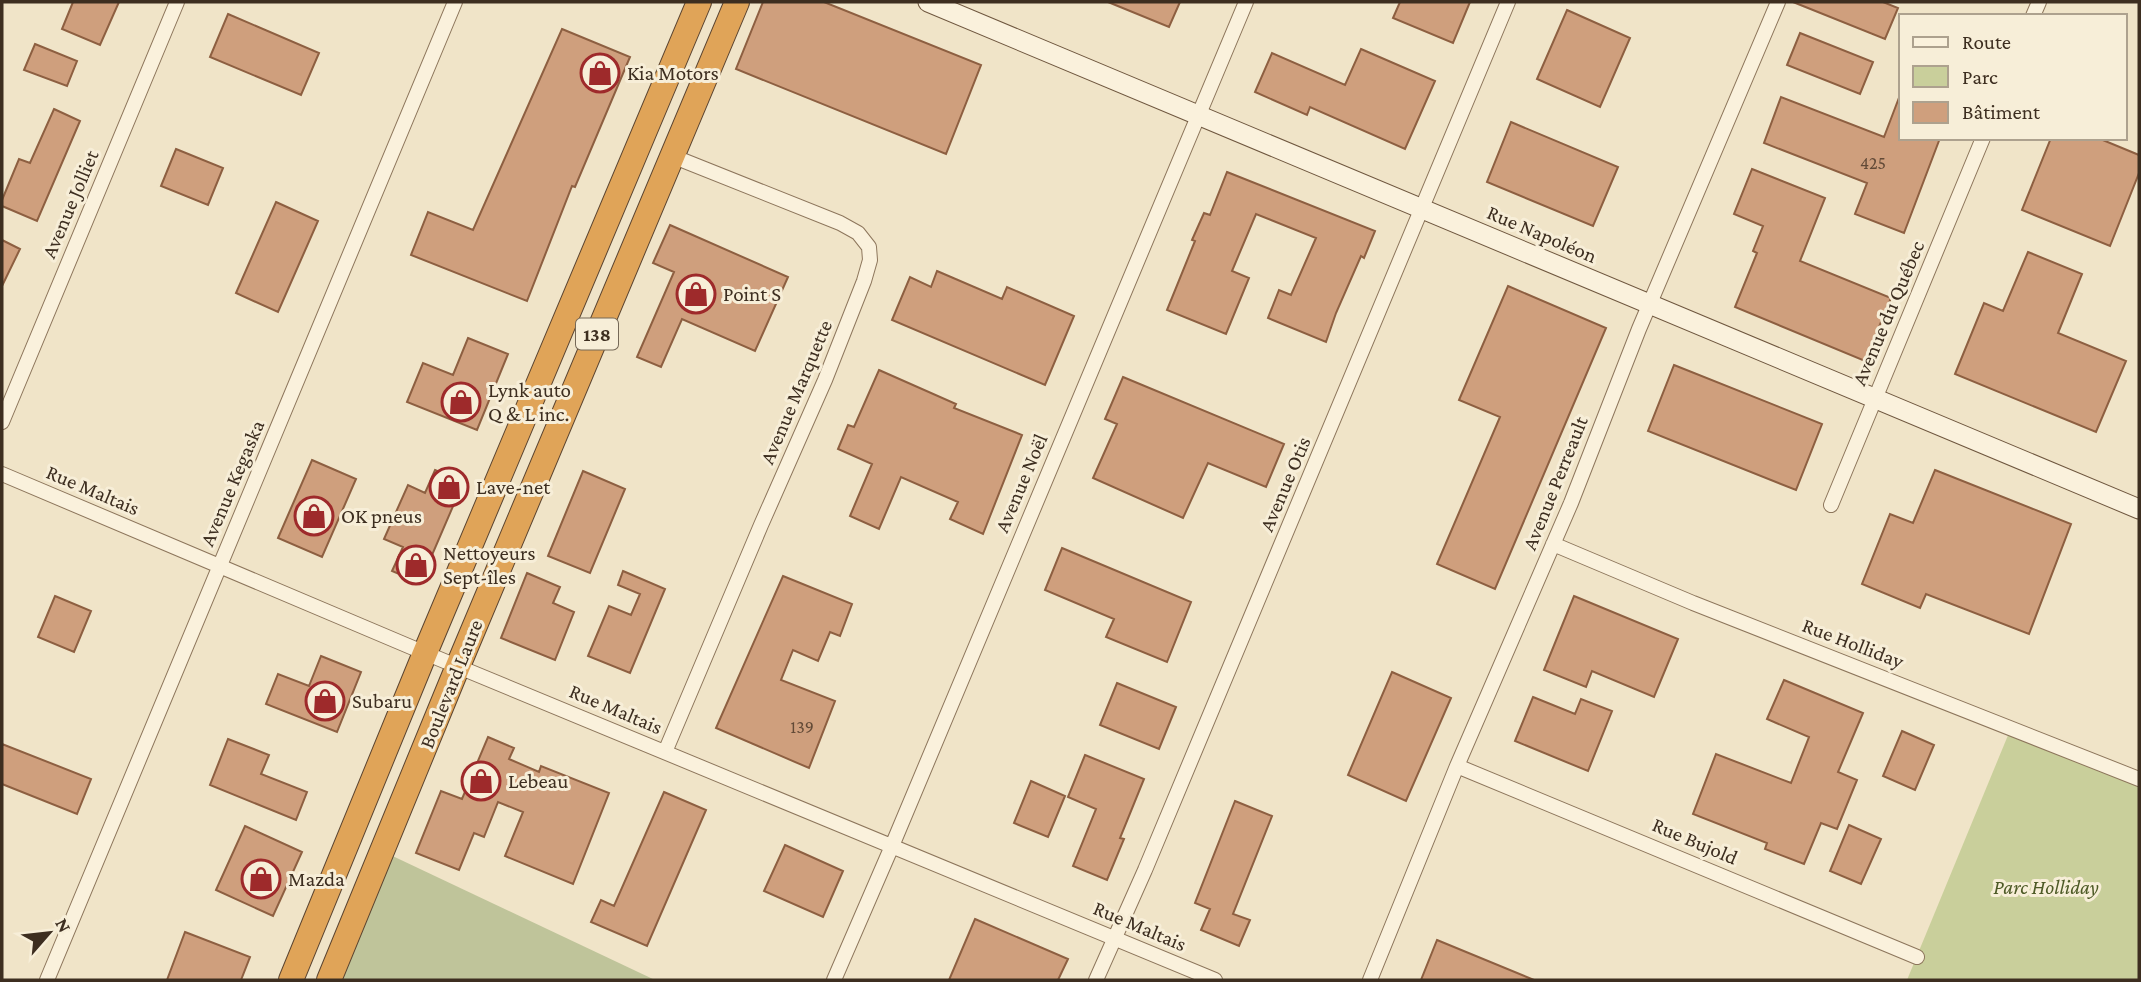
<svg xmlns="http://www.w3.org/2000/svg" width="2141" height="982" font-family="'Crimson Pro',serif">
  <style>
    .green { fill: #c9cf9b }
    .cemetery { fill: #bfc49a }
    .building { fill: #cf9f7d; stroke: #8d5f41; stroke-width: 2 }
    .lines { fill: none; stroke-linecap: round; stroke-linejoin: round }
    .street-casing { stroke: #8d765c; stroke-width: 16 }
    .secondary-casing { stroke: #6f573f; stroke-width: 21 }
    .highway-casing { stroke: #5b4430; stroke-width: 26 }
    .street { stroke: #faf1dc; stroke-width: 14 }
    .secondary { stroke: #faf1dc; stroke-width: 19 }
    .highway { stroke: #e0a458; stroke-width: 24 }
    .labels { text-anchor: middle; stroke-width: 6; stroke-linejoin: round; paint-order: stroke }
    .number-label { font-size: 18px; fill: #624a37 }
    .shield { fill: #f7eed8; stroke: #756857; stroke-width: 2 }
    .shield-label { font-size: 19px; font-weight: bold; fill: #3d2e20 }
    .poi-label { font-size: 21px; fill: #3d2e20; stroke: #f7eed8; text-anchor: start }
    .street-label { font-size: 21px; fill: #3d2e20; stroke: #f7eed8 }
    .park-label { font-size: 21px; font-style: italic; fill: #4d5a26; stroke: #f7eed8 }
  </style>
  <rect width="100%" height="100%" fill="#f0e4c8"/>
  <!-- green -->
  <path class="green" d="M 2011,728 L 2139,779 L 2139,980 L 1907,980 Z"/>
  <!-- cemetery -->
  <path class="cemetery" d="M 382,851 L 655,980 L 330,980 Z"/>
  <!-- building -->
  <path class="building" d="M 73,2 L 119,2 L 100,45 L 62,29 Z
    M 763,2 L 824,2 L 981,65 L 946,154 L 736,69 Z
    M 1108,2 L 1180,2 L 1169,27 Z
    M 1400,2 L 1470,2 L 1453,43 L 1393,18 Z
    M 1793,2 L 1883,2 L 1898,8 L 1885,39 Z
    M 1567,10 L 1630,38 L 1600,107 L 1537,79 Z
    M 228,14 L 319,53 L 301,95 L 210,57 Z
    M 562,29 L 630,57 L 575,187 L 572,186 L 527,301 L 411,255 L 428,212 L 473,230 Z
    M 1800,33 L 1873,62 L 1860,94 L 1787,65 Z
    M 35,44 L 77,61 L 67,86 L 24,70 Z
    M 1361,49 L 1435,81 L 1405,149 L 1310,107 L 1307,115 L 1255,92 L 1272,53 L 1345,85 Z
    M 1900,95 L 1901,138 L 1940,138 L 1904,233 L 1855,214 L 1867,183 L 1764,143 L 1781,97 L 1884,137 Z
    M 54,109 L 80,121 L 37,221 L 2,206 L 2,200 L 19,159 L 30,163 Z
    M 1511,122 L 1618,167 L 1593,226 L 1487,182 Z
    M 2051,138 L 2098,138 L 2139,155 L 2139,173 L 2110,246 L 2022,210 Z
    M 176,149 L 223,168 L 208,205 L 161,186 Z
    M 1752,169 L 1825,198 L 1800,261 L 1891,298 L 1865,361 L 1735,307 L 1757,253 L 1753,251 L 1763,226 L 1734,214 Z
    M 1227,172 L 1375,231 L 1364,258 L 1361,256 L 1336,313 L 1326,342 L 1268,318 L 1279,290 L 1291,295 L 1316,238 L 1256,214 L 1232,271 L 1249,278 L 1226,334 L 1167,310 L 1195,241 L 1192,240 L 1204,213 L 1210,215 Z
    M 276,202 L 318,221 L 278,312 L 236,293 Z
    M 670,225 L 788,277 L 755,351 L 682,319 L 661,367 L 637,357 L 674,272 L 653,263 Z
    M 2,240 L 20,249 L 2,286 Z
    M 2028,252 L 2082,274 L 2058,333 L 2126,361 L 2096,432 L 1955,374 L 1984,303 L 2003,311 Z
    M 937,271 L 1002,299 L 1007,287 L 1074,316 L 1045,385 L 892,320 L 910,277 L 931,287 Z
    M 1508,286 L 1606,328 L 1495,589 L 1437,564 L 1500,417 L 1459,400 Z
    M 468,338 L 508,354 L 477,430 L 407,402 L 423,363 L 453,375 Z
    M 1674,365 L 1822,424 L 1796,490 L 1648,431 Z
    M 879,370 L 956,404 L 954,408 L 1022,435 L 983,534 L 950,519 L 958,502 L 901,477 L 879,529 L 850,516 L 872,464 L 838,449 L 848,425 L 854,427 Z
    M 1123,377 L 1284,444 L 1266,487 L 1208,463 L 1183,518 L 1093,478 L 1117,424 L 1105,419 Z
    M 312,460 L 356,479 L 322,557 L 278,538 Z
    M 435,470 L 463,483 L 420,583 L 392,571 L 403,547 L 384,539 L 408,485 L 425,493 Z
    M 1935,470 L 2071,524 L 2029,634 L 1926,594 L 1920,608 L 1862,584 L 1890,514 L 1913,523 Z
    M 583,471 L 625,489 L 590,573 L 548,556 Z
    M 1062,548 L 1191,602 L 1167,662 L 1106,637 L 1114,619 L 1045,590 Z
    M 623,571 L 665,589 L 630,673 L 588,656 L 609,606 L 631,615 L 640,594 L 618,585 Z
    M 527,573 L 560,587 L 553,603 L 574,612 L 555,660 L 501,638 Z
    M 783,576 L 852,604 L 840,636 L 830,632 L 818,661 L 793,650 L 781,680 L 835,701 L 809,768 L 716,728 Z
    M 55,596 L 91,611 L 74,652 L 38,637 Z
    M 1574,596 L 1678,639 L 1654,697 L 1592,671 L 1586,687 L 1544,670 Z
    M 321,656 L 361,672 L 337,732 L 266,704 L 278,674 L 309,686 Z
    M 1392,672 L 1451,698 L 1406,801 L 1348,775 Z
    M 1784,680 L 1863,713 L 1838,772 L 1857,780 L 1837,829 L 1821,823 L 1804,864 L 1765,849 L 1767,843 L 1693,814 L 1716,754 L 1791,783 L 1809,737 L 1767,719 Z
    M 1117,683 L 1176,707 L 1159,749 L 1100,725 Z
    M 1533,697 L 1575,714 L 1581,699 L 1612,711 L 1588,771 L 1515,741 Z
    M 1902,731 L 1934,745 L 1915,790 L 1883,776 Z
    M 488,737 L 514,748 L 509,759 L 539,772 L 541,766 L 609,793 L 573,884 L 505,856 L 523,812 L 498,802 L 484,837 L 474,833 L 459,870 L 416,853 L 441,791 L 462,799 Z
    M 228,739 L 269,755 L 261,774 L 307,792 L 296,820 L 210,785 Z
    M 2,744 L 91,779 L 77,814 L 2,784 Z
    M 1085,755 L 1144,779 L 1120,838 L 1124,839 L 1107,880 L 1073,866 L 1096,809 L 1068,797 Z
    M 1031,781 L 1065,796 L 1048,837 L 1014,823 Z
    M 664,792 L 706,810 L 647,946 L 591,922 L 601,900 L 614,906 Z
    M 1235,801 L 1272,816 L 1233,914 L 1250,920 L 1239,946 L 1201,930 L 1210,909 L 1195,903 Z
    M 1849,825 L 1881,839 L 1861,884 L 1830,871 Z
    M 245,826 L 302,852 L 273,916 L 216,890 Z
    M 785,845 L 843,871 L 823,917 L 764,891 Z
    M 975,919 L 1068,959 L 1058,980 L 949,980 Z
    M 185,932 L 250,957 L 241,980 L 167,980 Z
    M 1437,940 L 1534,980 L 1421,980 Z"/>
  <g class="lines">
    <defs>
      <path id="street" d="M 2033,16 L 2039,2
        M 2,422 L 177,2
        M 2,474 L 425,653 L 1215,980
        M 1831,505 L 1983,138
        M 1553,544 L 1693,603 L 2139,779
        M 665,752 L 761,525 L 825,380 L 864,281 L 870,260 L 869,247 L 858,233 L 840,223 L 672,156
        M 1457,766 L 1917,957
        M 47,980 L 455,2
        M 834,980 L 892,846 L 1246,2
        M 1096,980 L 1145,870 L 1508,2
        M 1370,980 L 1457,766 L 1571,503 L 1639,329 L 1778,2"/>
      <path id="secondary" d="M 928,2 L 2139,509"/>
      <path id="highway" d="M 291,980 L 425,653 L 699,2
        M 329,980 L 458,666 L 737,2"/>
    </defs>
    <!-- street casing -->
    <use href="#street" class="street-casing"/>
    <!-- secondary casing -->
    <use href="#secondary" class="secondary-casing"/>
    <!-- highway casing -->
    <use href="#highway" class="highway-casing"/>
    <!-- street -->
    <use href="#street" class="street"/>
    <!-- secondary -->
    <use href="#secondary" class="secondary"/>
    <!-- highway -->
    <use href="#highway" class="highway"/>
  </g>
  <!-- icons -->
  <defs>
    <symbol id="shop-ring" viewBox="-11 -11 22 22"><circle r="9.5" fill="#f7eed8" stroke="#9e2a2b" stroke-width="1.5"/><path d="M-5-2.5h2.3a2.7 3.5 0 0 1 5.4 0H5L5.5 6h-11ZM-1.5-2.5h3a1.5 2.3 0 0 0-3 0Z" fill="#9e2a2b"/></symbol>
  </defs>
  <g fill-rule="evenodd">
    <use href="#shop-ring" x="578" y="51" width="44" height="44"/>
    <use href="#shop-ring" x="674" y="272" width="44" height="44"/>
    <use href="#shop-ring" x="439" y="380" width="44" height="44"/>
    <use href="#shop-ring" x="427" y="465" width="44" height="44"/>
    <use href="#shop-ring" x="292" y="494" width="44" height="44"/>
    <use href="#shop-ring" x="394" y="543" width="44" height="44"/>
    <use href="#shop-ring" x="303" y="679" width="44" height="44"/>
    <use href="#shop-ring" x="459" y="759" width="44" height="44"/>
    <use href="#shop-ring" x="239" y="857" width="44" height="44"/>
  </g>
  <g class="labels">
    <!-- number labels -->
    <g class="number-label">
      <text x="1873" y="169">425</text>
      <text x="802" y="733">139</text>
    </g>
    <!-- shield labels -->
    <rect class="shield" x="576" y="318.5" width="42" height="31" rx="5"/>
    <g class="shield-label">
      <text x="597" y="341">138</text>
    </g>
    <!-- poi labels -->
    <g class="poi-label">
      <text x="627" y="80">Kia Motors</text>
      <text x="723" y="301">Point S</text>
      <text x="488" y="397">Lynk auto<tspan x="488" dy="24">Q &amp; L inc.</tspan></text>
      <text x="476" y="494">Lave-net</text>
      <text x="341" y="523">OK pneus</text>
      <text x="443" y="560">Nettoyeurs<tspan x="443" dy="24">Sept-îles</tspan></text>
      <text x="352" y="708">Subaru</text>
      <text x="508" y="788">Lebeau</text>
      <text x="288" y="886">Mazda</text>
    </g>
    <!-- street labels -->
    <g class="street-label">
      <text transform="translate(70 204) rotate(-67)" y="7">Avenue Jolliet</text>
      <text transform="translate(1542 234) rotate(23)" y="7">Rue Napoléon</text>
      <text transform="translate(1888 313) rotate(-67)" y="7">Avenue du Québec</text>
      <text transform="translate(796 392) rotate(-67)" y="7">Avenue Marquette</text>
      <text transform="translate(232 483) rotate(-67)" y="7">Avenue Kegaska</text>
      <text transform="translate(1021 483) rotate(-67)" y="7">Avenue Noël</text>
      <text transform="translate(1555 483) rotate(-68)" y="7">Avenue Perreault</text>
      <text transform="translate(1285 484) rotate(-67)" y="7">Avenue Otis</text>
      <text transform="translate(93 490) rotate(23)" y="7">Rue Maltais</text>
      <text transform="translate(1853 643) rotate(21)" y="7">Rue Holliday</text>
      <text transform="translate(451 684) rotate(-68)" y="7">Boulevard Laure</text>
      <text transform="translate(616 709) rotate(23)" y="7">Rue Maltais</text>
      <text transform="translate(1695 841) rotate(23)" y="7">Rue Bujold</text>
      <text transform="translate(1140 926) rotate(23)" y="7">Rue Maltais</text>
    </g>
    <!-- park labels -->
    <g class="park-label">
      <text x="2046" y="894">Parc Holliday</text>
    </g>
  </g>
  <!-- border -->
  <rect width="2141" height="982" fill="none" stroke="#3d2e20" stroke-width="7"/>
  <!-- legend -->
  <rect x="1899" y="14" width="228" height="126" fill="#f7eed8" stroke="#ada18e" stroke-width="2"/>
  <rect x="1913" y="37" width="35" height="10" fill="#faf1dc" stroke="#ada18e" stroke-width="2"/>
  <text x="1962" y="49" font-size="21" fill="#3d2e20">Route</text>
  <rect x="1913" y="66" width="35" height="21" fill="#c9cf9b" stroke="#ada18e" stroke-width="2"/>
  <text x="1962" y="84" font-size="21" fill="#3d2e20">Parc</text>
  <rect x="1913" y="102" width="35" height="21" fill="#cf9f7d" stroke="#ada18e" stroke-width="2"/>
  <text x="1962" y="119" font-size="21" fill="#3d2e20">Bâtiment</text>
  <!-- north arrow -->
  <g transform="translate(49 933) rotate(62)" stroke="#f7eed8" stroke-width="5" paint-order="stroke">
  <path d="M0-5L12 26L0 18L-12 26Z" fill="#3d2e20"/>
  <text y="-10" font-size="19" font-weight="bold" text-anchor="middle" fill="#3d2e20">N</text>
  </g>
</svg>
